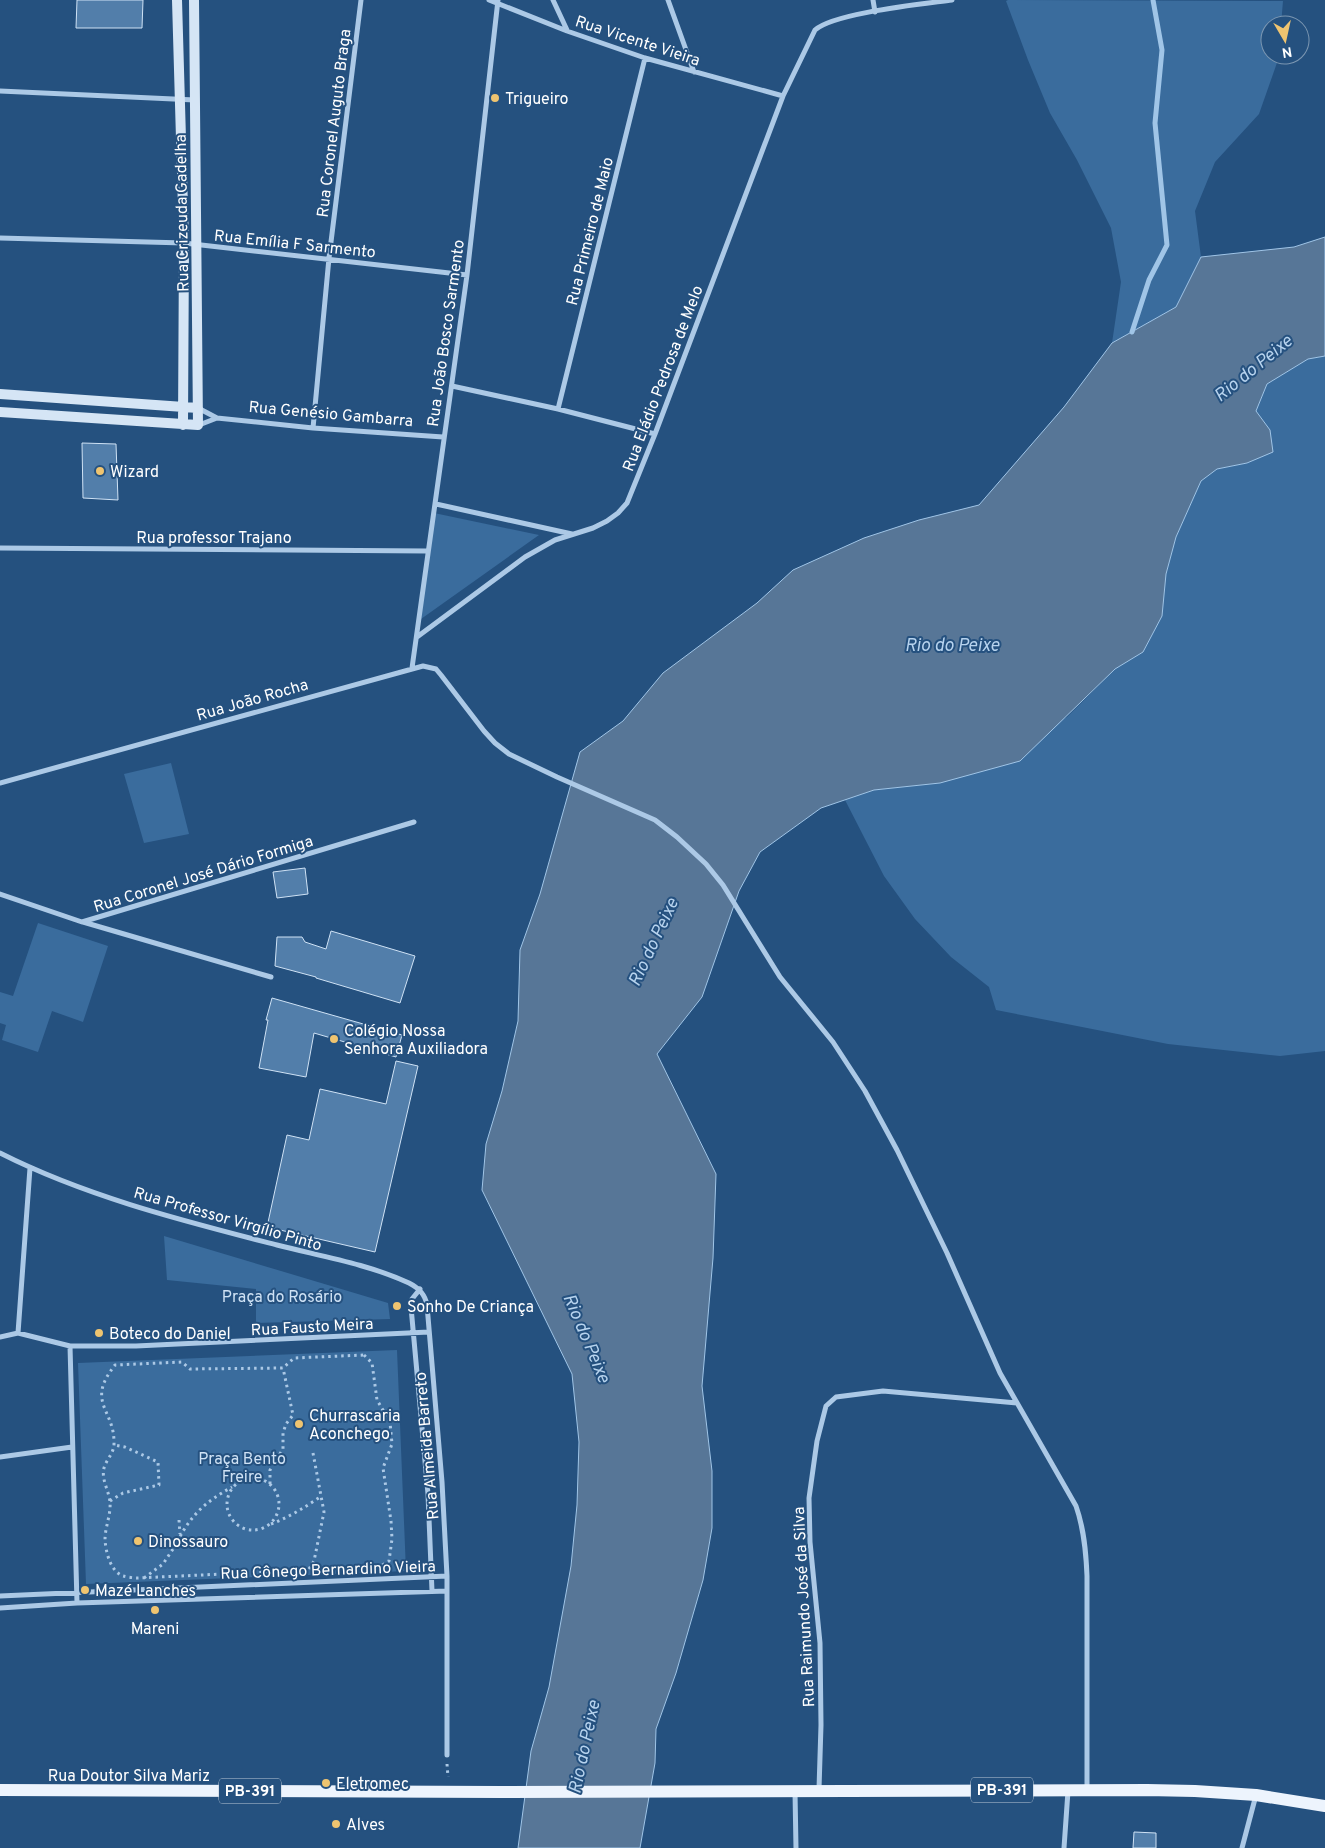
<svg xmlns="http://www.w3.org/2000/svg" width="1325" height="1848" font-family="Overpass,sans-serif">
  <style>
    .green { fill: #3a6c9d }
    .water { fill: #577697; stroke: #a0c5e7 }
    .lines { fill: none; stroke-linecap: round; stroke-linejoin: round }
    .stream { stroke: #a0c5e7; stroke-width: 5 }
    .building { fill: #527eaa; stroke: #cfe2f5 }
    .path { stroke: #acc9e6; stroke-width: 3; stroke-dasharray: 2.5 4; stroke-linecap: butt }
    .street { stroke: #acc9e6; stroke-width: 5 }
    .secondary { stroke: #d5e5f5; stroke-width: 10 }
    .primary { stroke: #edf4fd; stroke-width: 12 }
    .poi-dot { fill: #efc470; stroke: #25517f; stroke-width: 2 }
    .labels { text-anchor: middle; stroke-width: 4; stroke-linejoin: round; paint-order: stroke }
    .shield { fill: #25517f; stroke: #becbd9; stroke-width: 1 }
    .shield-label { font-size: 15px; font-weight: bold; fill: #fff }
    .street-label { font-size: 16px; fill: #fff; stroke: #25517f }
    .poi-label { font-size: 16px; fill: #fff; stroke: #25517f; text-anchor: start }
    .park-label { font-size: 16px; fill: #cfe2f5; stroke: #25517f }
    .water-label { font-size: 18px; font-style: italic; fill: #b7d3ee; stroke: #25517f }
  </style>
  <rect width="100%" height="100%" fill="#25517f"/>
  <!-- green -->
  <path class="green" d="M 1008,0 L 1283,1 L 1281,25 L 1270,25 L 1270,55 L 1279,55 L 1279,57 L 1259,114 L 1215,162 L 1195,211 L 1201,257 L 1176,307 L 1112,343 L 1121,282 L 1111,228 L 1077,160 L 1050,113 L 1028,60 L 1006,1 Z
    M 1325,356 L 1325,1051 L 1280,1056 L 1168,1044 L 996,1010 L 989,987 L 951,957 L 915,919 L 884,876 L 845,800 L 874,790 L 940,783 L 1067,717 L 1115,669 L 1143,652 L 1162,616 L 1166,574 L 1176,537 L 1201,481 L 1217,469 L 1247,463 L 1270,430 L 1256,411 L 1267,384 L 1308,359 Z
    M 434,513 L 539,535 L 421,619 Z
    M 171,763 L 189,834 L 144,843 L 124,774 Z
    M 38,923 L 108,946 L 83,1022 L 52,1011 L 38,1052 L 2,1040 L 6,1025 L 0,1023 L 0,992 L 13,996 Z
    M 164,1236 L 388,1303 L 390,1319 L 256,1323 L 256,1289 L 167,1280 Z
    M 397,1350 L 406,1571 L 86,1584 L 78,1363 Z"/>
  <!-- water -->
  <path class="water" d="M 1325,237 L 1325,356 L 1308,359 L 1267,384 L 1256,411 L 1270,430 L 1273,452 L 1247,463 L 1217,469 L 1201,481 L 1176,537 L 1166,574 L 1162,616 L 1143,652 L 1115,669 L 1020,761 L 940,783 L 874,790 L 821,808 L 760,852 L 739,891 L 702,997 L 657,1054 L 716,1174 L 713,1258 L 702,1386 L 712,1471 L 712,1528 L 703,1580 L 676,1673 L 656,1729 L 655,1763 L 640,1848 L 518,1848 L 531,1751 L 549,1687 L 571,1566 L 577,1505 L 579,1442 L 572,1374 L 482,1190 L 486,1144 L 502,1091 L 518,1021 L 520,950 L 540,894 L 580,752 L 623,721 L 663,673 L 757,603 L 793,570 L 864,538 L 919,520 L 979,505 L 1064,407 L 1112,343 L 1176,307 L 1201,257 L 1294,247 Z"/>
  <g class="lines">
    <!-- stream -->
    <path class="stream" d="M 1132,332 L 1149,280 L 1167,245 L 1155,123 L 1162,50 L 1153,0"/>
  </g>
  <!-- building -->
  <path class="building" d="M 77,0 L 143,0 L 142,28 L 76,28 Z
    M 82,443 L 116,444 L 118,500 L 83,498 Z
    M 305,868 L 308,894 L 277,898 L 273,872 Z
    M 331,931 L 415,956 L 400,1003 L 316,978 L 316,977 L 275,966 L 277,937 L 302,937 L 305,942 L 326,949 Z
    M 272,998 L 402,1035 L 396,1057 L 314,1033 L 306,1077 L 259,1068 L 268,1020 L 266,1020 Z
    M 396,1061 L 418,1066 L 375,1252 L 267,1227 L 287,1135 L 309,1140 L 320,1089 L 386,1104 Z
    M 1134,1832 L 1156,1833 L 1156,1848 L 1133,1848 Z"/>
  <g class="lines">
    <!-- path -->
    <path class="path" d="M 364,1355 L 372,1363 L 377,1400 L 390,1422 L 392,1444 L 383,1468 L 391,1521 L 392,1539 L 389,1561 L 381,1566 L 371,1567 L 138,1578 C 133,1578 127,1577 123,1576 C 110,1571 106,1552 105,1540 C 105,1527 111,1515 110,1502 C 109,1491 101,1479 104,1468 C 106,1460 114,1453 114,1444 C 115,1409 85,1403 115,1365 L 182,1362 L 190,1369 L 283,1368 L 294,1358 Z
      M227 1504a26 26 0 1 1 52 0a26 26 0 1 1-52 0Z
      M 270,1484 L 270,1470 L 283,1449 L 283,1433 L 286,1424 L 293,1415 L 283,1368
      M 110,1501 L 123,1493 L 159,1485 L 158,1462 L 125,1447 L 115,1445
      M 179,1520 L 180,1534
      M 271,1524 C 289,1517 304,1508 320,1497
      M 177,1542 C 191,1515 205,1502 232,1487
      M 309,1569 L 314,1561 L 324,1512 L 313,1453
      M 144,1578 L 163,1564 L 177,1543
      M 447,1764 L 448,1777"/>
    <!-- street -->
    <path class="street" d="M 489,0 L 567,31 L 645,58 L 783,96
      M 553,0 L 567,30
      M 668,0 L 694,72
      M 873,0 L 875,12
      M 0,91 L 195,100
      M 0,238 L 184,243 L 467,275
      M 452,386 L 558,409 L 655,434
      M 198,408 L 217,418 L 313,428 L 443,437
      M 558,409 L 645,58
      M 199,425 L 217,418
      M 313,428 L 329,258 L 361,0
      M 436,504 L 572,534
      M 0,548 L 427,551
      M 417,637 L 525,557 L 555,540 L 593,528 L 607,521 L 618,513 L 627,503 L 655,434 L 783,96 L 815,30 C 834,13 923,4 952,0
      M 412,668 L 467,275 L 498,0
      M 0,783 L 423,666 L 436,669 L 441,675 L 484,731 L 495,743 L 509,754 L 557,777 L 655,820 L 677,837 L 706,864 L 723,885 L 780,977 L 833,1042 L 865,1091 L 897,1150 L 947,1253 L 1000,1373 L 1076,1506 C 1084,1529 1086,1551 1087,1576 L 1087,1790
      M 0,894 L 82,922 L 414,822
      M 83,922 L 271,977
      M 0,1153 C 87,1197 184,1221 277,1245 C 320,1256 368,1264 409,1283 C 419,1288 425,1294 427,1305 L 442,1482 L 447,1576 L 447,1755
      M 420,1289 L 412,1299 L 411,1307 L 428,1494 L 432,1591
      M 18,1333 L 30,1168
      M 0,1337 L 18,1333 L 70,1346 L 136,1346 L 429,1332
      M 70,1346 L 77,1603
      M 0,1457 L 72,1447
      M 0,1596 L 447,1576
      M 0,1608 L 77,1603 L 447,1591
      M 819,1789 L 821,1725 L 820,1643 L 810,1542 L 809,1498 L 817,1441 L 826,1406 L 836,1397 L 883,1391 L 1017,1403
      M 795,1792 L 796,1848
      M 1064,1848 L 1068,1791
      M 1242,1848 L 1256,1795"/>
    <!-- secondary -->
    <path class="secondary" d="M 177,0 L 184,243 L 183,425
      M 0,394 L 198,408
      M 0,412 L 198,425 L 194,0"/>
    <!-- primary -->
    <path class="primary" d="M 0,1790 L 500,1792 L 1147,1790 L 1195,1791 L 1256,1795 L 1325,1806"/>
  </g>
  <!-- markers -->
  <g class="poi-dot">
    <circle cx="495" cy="98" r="5"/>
    <circle cx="100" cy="471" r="5"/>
    <circle cx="334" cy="1039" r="5"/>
    <circle cx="397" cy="1306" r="5"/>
    <circle cx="99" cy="1333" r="5"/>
    <circle cx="299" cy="1424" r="5"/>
    <circle cx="138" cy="1541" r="5"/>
    <circle cx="85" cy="1590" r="5"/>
    <circle cx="155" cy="1610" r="5"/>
    <circle cx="326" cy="1783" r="5"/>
    <circle cx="336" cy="1824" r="5"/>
  </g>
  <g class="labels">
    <!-- shield labels -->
    <g class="shield">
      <rect x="971" y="1777.5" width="62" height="25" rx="4"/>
      <rect x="219" y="1778.5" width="62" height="25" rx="4"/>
    </g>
    <g class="shield-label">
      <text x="1002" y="1795">PB-391</text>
      <text x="250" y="1796">PB-391</text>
    </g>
    <!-- street labels -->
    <g class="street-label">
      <text transform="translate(638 40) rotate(18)" y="6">Rua Vicente Vieira</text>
      <text transform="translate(333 123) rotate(-83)" y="6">Rua Coronel Auguto Braga</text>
      <text transform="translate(181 213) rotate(-91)" y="6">Rua Crizeuda Gadelha</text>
      <text transform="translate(589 231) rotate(-76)" y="6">Rua Primeiro de Maio</text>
      <text transform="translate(295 243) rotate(6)" y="6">Rua Emília F Sarmento</text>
      <text transform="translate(445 333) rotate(-82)" y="6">Rua João Bosco Sarmento</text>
      <text transform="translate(662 378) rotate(-69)" y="6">Rua Eládio Pedrosa de Melo</text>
      <text transform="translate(331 413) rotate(5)" y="6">Rua Genésio Gambarra</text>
      <text x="214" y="543">Rua professor Trajano</text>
      <text transform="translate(252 699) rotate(-16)" y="6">Rua João Rocha</text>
      <text transform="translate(203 873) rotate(-17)" y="6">Rua Coronel José Dário Formiga</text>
      <text transform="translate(228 1218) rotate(16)" y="6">Rua Professor Virgílio Pinto</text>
      <text transform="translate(312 1326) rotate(-3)" y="6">Rua Fausto Meira</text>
      <text transform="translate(426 1446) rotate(-95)" y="6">Rua Almeida Barreto</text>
      <text transform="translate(328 1569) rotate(-2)" y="6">Rua Cônego Bernardino Vieira</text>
      <text transform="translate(803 1607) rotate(-93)" y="6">Rua Raimundo José da Silva</text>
      <text x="129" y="1781">Rua Doutor Silva Mariz</text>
    </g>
    <!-- poi labels -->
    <g class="poi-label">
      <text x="505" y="104">Trigueiro</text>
      <text x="110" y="477">Wizard</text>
      <text x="344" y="1036">Colégio Nossa<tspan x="344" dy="18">Senhora Auxiliadora</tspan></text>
      <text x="407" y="1312">Sonho De Criança</text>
      <text x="109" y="1339">Boteco do Daniel</text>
      <text x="309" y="1421">Churrascaria<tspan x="309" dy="18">Aconchego</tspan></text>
      <text x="148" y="1547">Dinossauro</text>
      <text x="95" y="1596">Mazé Lanches</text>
      <text x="155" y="1634" text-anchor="middle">Mareni</text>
      <text x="336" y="1789">Eletromec</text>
      <text x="346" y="1830">Alves</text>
    </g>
    <!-- park labels -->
    <g class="park-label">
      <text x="282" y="1302">Praça do Rosário</text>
      <text x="242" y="1464">Praça Bento<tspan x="242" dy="18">Freire</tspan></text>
    </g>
    <!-- water labels -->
    <g class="water-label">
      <text transform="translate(1253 368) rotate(-39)" y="6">Rio do Peixe</text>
      <text x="952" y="651">Rio do Peixe</text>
      <text transform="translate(653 942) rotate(-65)" y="6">Rio do Peixe</text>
      <text transform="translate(587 1338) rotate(67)" y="6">Rio do Peixe</text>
      <text transform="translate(584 1747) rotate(-78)" y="6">Rio do Peixe</text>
    </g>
  </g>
  <!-- north arrow -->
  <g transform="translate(1285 40) rotate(171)"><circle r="24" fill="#25517f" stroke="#7c97b2"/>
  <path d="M0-4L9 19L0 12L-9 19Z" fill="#efc470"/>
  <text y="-8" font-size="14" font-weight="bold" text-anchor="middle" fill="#ffffff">N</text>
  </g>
</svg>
